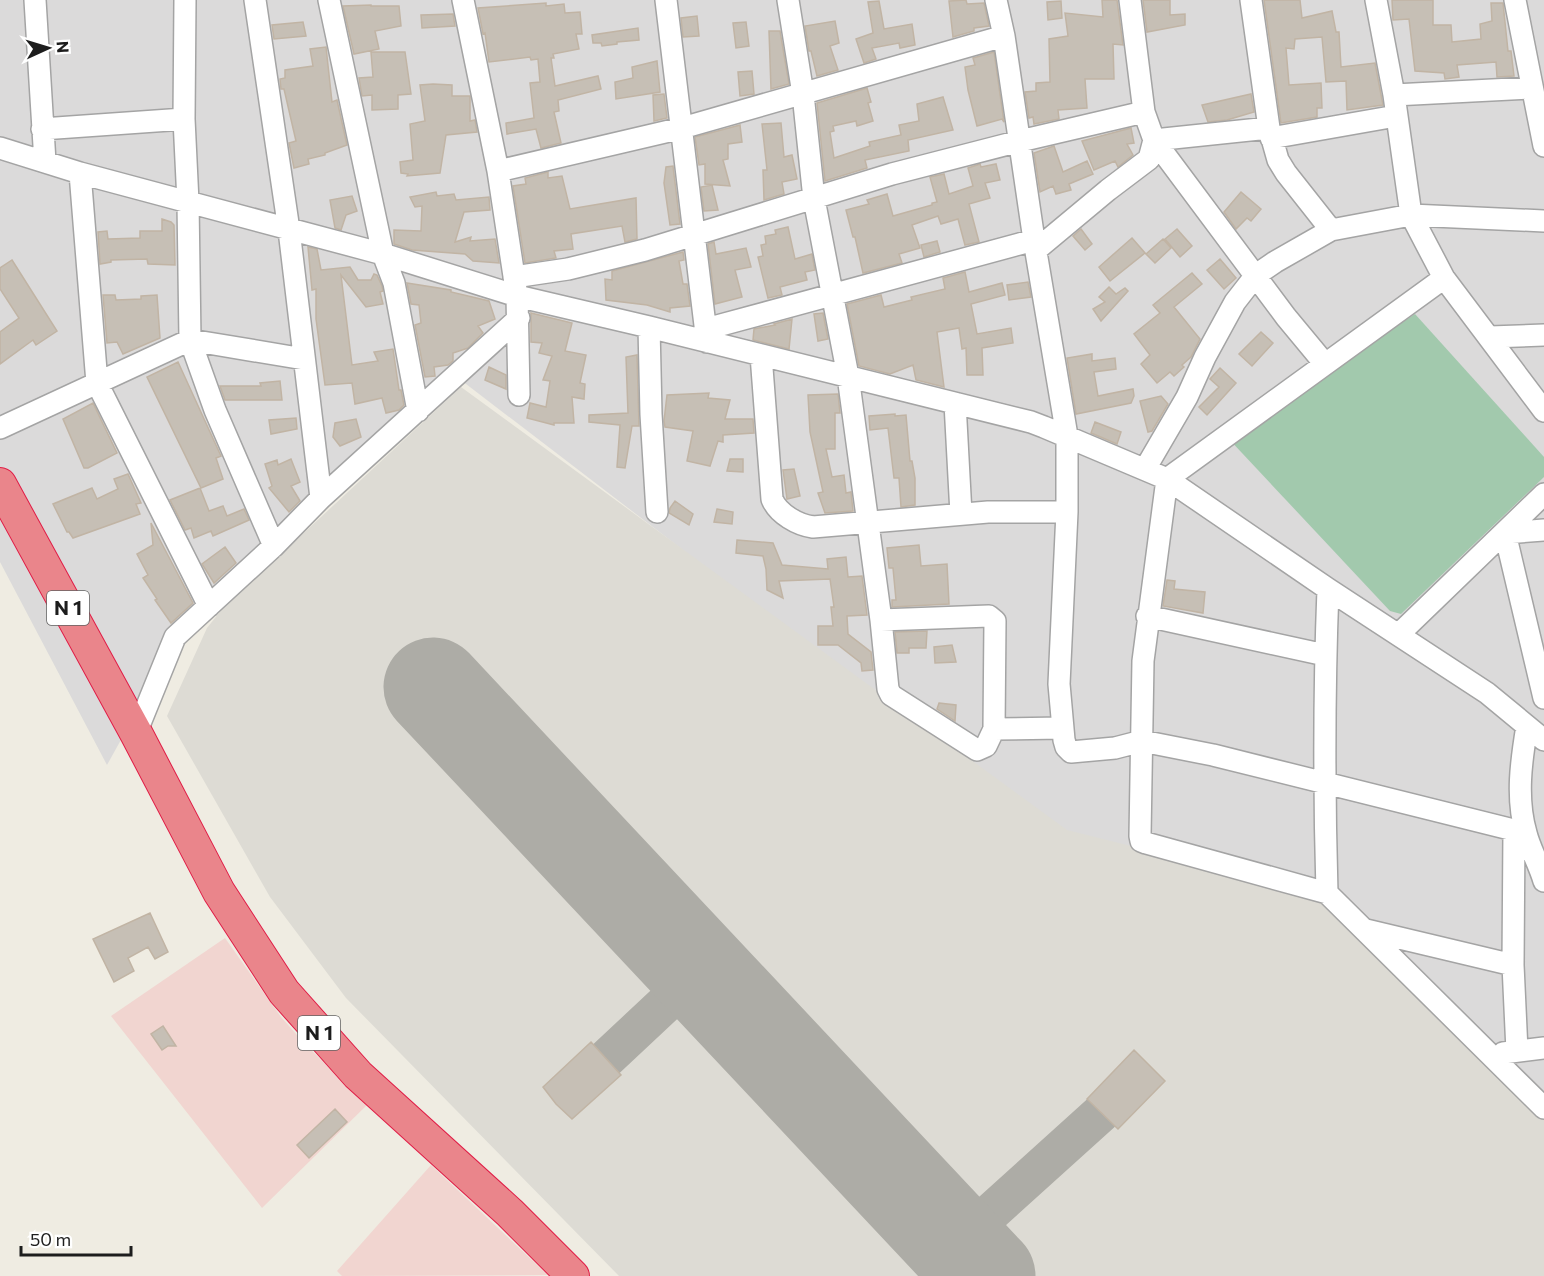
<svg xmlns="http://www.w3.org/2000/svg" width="1544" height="1276" font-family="Commissioner,sans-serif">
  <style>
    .residential { fill: #dbdada }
    .commercial { fill: #f1d5d0 }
    .airport { fill: #dddbd4 }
    .cemetery { fill: #a2c9ad }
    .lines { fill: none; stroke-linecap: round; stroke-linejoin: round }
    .taxiway { stroke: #adaca6; stroke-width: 39 }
    .runway { stroke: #adaca6; stroke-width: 99 }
    .building { fill: #c6bfb5; stroke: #c1b4a4; stroke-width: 1.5 }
    .minor-casing { stroke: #a4a4a4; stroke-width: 24 }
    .highway-casing { stroke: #e01c46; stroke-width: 34 }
    .minor { stroke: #fff; stroke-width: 21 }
    .highway { stroke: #ea858b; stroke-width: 32 }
    .labels { text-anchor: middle; stroke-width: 5; stroke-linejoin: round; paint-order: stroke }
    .shield { fill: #fff; stroke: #616161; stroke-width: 1.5 }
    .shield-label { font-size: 20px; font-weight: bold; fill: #1d1d1d }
  </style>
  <rect width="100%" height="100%" fill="#efece2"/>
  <!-- residential -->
  <path class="residential" d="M 0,0 L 1544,0 L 1544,1107 L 1050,831 L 453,374 L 187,621 L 107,765 L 0,562 Z"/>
  <!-- commercial -->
  <path class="commercial" d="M 225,938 L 281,1017 L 305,1044 L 367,1105 L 262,1208 L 111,1016 Z
    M 431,1165 L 548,1275 L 342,1276 L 337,1271 Z"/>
  <!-- airport -->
  <path class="airport" d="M 461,387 L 1067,830 L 1319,893 L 1544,1114 L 1544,1276 L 619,1276 L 346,998 L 270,897 L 167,716 L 207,628 L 223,608 Z"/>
  <!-- cemetery -->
  <path class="cemetery" d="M 1415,314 L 1544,457 L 1544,477 L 1401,614 L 1390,611 L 1227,437 Z"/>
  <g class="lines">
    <!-- taxiway -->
    <path class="taxiway" d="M 606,1059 L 700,971
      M 956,1244 L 1101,1113"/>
    <!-- runway -->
    <path class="runway" d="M 433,687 L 986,1276"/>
  </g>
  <!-- building -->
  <path class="building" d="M 966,0 L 967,4 L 984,3 L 989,26 L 974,28 L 974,31 L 953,37 L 949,1 Z
    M 1102,0 L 1117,0 L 1123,45 L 1113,44 L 1114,79 L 1085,79 L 1087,108 L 1058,110 L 1059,119 L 1034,124 L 1033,117 L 1029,118 L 1025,92 L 1036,91 L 1036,83 L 1050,82 L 1049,39 L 1068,36 L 1065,13 L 1103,17 Z
    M 1143,0 L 1170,0 L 1170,15 L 1185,14 L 1185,25 L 1147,32 Z
    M 1264,0 L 1300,0 L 1302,18 L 1332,11 L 1336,32 L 1339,32 L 1341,67 L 1375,63 L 1383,105 L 1347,110 L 1346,81 L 1326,82 L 1322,37 L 1295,39 L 1294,49 L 1286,48 L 1289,85 L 1321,83 L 1322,108 L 1317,108 L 1317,117 L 1281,123 Z
    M 1392,0 L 1433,0 L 1433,25 L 1451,25 L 1452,42 L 1481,39 L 1480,24 L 1492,21 L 1491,3 L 1503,3 L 1508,51 L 1511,51 L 1514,76 L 1497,77 L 1496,62 L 1457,65 L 1459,77 L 1445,79 L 1444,73 L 1415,71 L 1409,19 L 1393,20 Z
    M 879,1 L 884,29 L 912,24 L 915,45 L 900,48 L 899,43 L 872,48 L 876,59 L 864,63 L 856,39 L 873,33 L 868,2 Z
    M 1061,1 L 1062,18 L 1048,20 L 1047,2 Z
    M 546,3 L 546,6 L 564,4 L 565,13 L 580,12 L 582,34 L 576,34 L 579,49 L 553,54 L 554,58 L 551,58 L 555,86 L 598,76 L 601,89 L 558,100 L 559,111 L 554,112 L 561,143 L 541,148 L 536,129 L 507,134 L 506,123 L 534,118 L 530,83 L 540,82 L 538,59 L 531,60 L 530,57 L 489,62 L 485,33 L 483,34 L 478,8 Z
    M 371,5 L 371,6 L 399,6 L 401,26 L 375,31 L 379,49 L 354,54 L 343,6 Z
    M 453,14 L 455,26 L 422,28 L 421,15 Z
    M 697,16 L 699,36 L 683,37 L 681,18 Z
    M 835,21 L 839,43 L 830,46 L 838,70 L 817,76 L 811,51 L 809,51 L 805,26 Z
    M 303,22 L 306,36 L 274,39 L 272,25 Z
    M 746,22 L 749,46 L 736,48 L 733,23 Z
    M 638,28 L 639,40 L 617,42 L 617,44 L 602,46 L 601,43 L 593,43 L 592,35 Z
    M 769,31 L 780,31 L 789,84 L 771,89 Z
    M 326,47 L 332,102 L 337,100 L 347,145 L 325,153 L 325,155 L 308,159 L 309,164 L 294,168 L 289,143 L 296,141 L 284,89 L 281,89 L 280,79 L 285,78 L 285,70 L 313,66 L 310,49 Z
    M 371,52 L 405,52 L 411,94 L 398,95 L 398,109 L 372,110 L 372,95 L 362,96 L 359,78 L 373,77 Z
    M 994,52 L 1004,122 L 1002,119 L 977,126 L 968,90 L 965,67 L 975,65 L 973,58 Z
    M 657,61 L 660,92 L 616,99 L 615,82 L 633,78 L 632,67 Z
    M 752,71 L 754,94 L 740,96 L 738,72 Z
    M 433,84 L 452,85 L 452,96 L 470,96 L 470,121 L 475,120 L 477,132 L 446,135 L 440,173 L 407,176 L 408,174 L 401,173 L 400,162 L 413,160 L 410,124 L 425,121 L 420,85 Z
    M 867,88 L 871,102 L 868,103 L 873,121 L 857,126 L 856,121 L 833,126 L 834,131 L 830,132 L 834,158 L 870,146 L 869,142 L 901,135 L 899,125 L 919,121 L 917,104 L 943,97 L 953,130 L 908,140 L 909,151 L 865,160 L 867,168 L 825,181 L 817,103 Z
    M 664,94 L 667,118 L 654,121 L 653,95 Z
    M 1251,94 L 1254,112 L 1227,120 L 1208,122 L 1202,105 Z
    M 781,123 L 784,157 L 792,155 L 797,179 L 782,182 L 784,194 L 764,200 L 763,170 L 767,170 L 762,124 Z
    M 740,125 L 742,142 L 728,144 L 728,159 L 723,160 L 730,186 L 705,184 L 705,164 L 699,165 L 695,137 Z
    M 1131,128 L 1134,143 L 1127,144 L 1133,155 L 1118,167 L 1115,161 L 1094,170 L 1082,141 Z
    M 1054,146 L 1063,172 L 1087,161 L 1093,174 L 1069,184 L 1071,190 L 1056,194 L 1053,186 L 1040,192 L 1034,153 Z
    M 980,164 L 981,167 L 996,164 L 1000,180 L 985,183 L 990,198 L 969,204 L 979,242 L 965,245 L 958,219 L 941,224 L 938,216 L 912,225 L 920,248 L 899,254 L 902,263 L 863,273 L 855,237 L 853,237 L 846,210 L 869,204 L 867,200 L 887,194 L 893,216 L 932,205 L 932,203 L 937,202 L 930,177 L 944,174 L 949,194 L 973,186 L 968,168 Z
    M 673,166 L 680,224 L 670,225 L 664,183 L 666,167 Z
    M 548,172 L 548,178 L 562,176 L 570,209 L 636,198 L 637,239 L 625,242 L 622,226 L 571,234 L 573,249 L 554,251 L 556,258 L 525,263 L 513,186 L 526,184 L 525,178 Z
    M 712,185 L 718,210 L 704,211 L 701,187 Z
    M 436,192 L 437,196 L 454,194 L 456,200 L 489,197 L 490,210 L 464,212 L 455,242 L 471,237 L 470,241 L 495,239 L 499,263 L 473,261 L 465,254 L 412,250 L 394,244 L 394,230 L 421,231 L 422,206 L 415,207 L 410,197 Z
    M 1241,192 L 1261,209 L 1251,221 L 1247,218 L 1236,229 L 1224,212 Z
    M 352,196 L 357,211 L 346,215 L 341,230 L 335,228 L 330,200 Z
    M 162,219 L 171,222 L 174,225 L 175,265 L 148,264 L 147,259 L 111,260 L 111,262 L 100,264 L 98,232 L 107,231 L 108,239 L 140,238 L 140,231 L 162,231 Z
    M 788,227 L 795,259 L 812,254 L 815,270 L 805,272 L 807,280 L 780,287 L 782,295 L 768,298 L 758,257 L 763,256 L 761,245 L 766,244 L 765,236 L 776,234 L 775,230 Z
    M 1081,229 L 1092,244 L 1085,250 L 1073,236 Z
    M 1177,229 L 1192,246 L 1180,257 L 1165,239 Z
    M 1132,238 L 1145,253 L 1110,281 L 1099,267 Z
    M 1163,239 L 1171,248 L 1155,263 L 1146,254 Z
    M 937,241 L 940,252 L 924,257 L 921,245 Z
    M 714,242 L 716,254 L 746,248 L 751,267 L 735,270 L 742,297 L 715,304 L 708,244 Z
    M 308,247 L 317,249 L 321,270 L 350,267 L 358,280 L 371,280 L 374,274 L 377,275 L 382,286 L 383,291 L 380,292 L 383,304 L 366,307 L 341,275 L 352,365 L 378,361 L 374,352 L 393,349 L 399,390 L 401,390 L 404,405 L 399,410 L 386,413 L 382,398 L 355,404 L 352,383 L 325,385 L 316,319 L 316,289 L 312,290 Z
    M 683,252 L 684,260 L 679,261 L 683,284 L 687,284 L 690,306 L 670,308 L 670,312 L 647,305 L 606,300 L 605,279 L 612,280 L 612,271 Z
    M 1220,259 L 1236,278 L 1224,289 L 1207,270 Z
    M 12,260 L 57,331 L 36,345 L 33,340 L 0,364 L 0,332 L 19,318 L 0,289 L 0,268 Z
    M 965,272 L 969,292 L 1002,283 L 1005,295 L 971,304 L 977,334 L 1011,328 L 1013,343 L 982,348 L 983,375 L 967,375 L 966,348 L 962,349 L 959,328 L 937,332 L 944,387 L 916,380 L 913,365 L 890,374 L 859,366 L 847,304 L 881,295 L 884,307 L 912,300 L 911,297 L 945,289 L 943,278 Z
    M 1192,273 L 1202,284 L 1174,307 L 1200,339 L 1191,357 L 1182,365 L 1184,367 L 1174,376 L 1170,372 L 1157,383 L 1141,364 L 1150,355 L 1134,334 L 1160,313 L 1153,305 Z
    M 1028,282 L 1031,297 L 1009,300 L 1007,285 Z
    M 407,283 L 451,290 L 451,292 L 489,301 L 495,319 L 478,326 L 483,333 L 468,348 L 453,353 L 453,361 L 448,365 L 434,367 L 435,376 L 425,377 L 415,325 L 421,323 L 419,305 L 411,304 Z
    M 1109,287 L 1116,294 L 1125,288 L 1128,291 L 1101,321 L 1093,309 L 1105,302 L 1099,297 Z
    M 103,295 L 115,295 L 116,300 L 141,299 L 141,296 L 157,295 L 160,338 L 123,354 L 117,342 L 107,343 Z
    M 531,313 L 572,323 L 565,351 L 586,355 L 580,383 L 585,384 L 584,399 L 572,397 L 574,423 L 554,423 L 554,425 L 527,418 L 530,403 L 546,407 L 550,381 L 543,380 L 552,356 L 539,353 L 542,343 L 531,342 Z
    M 823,313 L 828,339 L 818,341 L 814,314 Z
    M 792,319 L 789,349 L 753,340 L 754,329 L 775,325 L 774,324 Z
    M 1261,332 L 1273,343 L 1252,366 L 1239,354 Z
    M 1092,354 L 1092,361 L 1115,358 L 1116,369 L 1094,372 L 1098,396 L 1133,389 L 1134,396 L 1131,403 L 1076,414 L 1067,358 Z
    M 637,355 L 639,426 L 632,426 L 625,468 L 617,467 L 620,425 L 589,422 L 589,415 L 628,413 L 626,357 Z
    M 178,362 L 221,456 L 216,458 L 223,479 L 201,488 L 147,377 Z
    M 489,367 L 506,375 L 506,389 L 485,380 Z
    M 1220,368 L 1236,383 L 1207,415 L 1199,407 L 1219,387 L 1210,379 Z
    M 280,381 L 282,400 L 225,400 L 220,386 L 261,386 L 260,383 Z
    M 709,393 L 708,398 L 730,400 L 725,419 L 753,419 L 754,433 L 723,435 L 723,442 L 718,441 L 710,466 L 687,461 L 693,431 L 665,427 L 664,421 L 667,395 Z
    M 838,394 L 840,413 L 835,413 L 835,449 L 826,449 L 832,477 L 844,475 L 846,493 L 851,492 L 853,511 L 825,513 L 818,493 L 823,492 L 810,432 L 808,395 Z
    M 1161,396 L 1168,404 L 1152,431 L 1148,432 L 1140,401 Z
    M 93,403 L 117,453 L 88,468 L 84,468 L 63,419 Z
    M 895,414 L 895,416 L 906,415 L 910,461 L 912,461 L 915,478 L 915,505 L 901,507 L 899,478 L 894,478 L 888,428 L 870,430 L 869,416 Z
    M 296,418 L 297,429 L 271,434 L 269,420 Z
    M 356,419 L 361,437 L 340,446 L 333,437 L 335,423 Z
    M 1095,422 L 1121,432 L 1117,444 L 1091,433 Z
    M 291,459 L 300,482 L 291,486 L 300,501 L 289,512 L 269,488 L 272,486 L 265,464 L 277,460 L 278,465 Z
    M 730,459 L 743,459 L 743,472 L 727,471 Z
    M 794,469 L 800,496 L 787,499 L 783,470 Z
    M 128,474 L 141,503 L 136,504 L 140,514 L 73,538 L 69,532 L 67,532 L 53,504 L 92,488 L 97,499 L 118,489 L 114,479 Z
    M 200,488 L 209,511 L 223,506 L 227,516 L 244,509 L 249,520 L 213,536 L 211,531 L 194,538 L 191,528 L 185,530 L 170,500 Z
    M 675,501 L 693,514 L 689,525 L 669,513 L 670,508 Z
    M 717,509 L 733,512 L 732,524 L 714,522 Z
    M 151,523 L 193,603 L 171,623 L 155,600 L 157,599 L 143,578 L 148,575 L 137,554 L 153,545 Z
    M 737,540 L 773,543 L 782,565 L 828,569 L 827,559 L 846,557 L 848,577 L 862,576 L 867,615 L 847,616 L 848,634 L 871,652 L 873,670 L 862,671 L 861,663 L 838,645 L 818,645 L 818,626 L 833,626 L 831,607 L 834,607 L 830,579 L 779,581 L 783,598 L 767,590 L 766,569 L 763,556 L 736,553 Z
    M 919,545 L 921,566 L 947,564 L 949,604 L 892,607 L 892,600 L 896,600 L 893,568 L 889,568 L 887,548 Z
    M 225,547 L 236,563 L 214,583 L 202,564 Z
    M 1167,580 L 1175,581 L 1174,589 L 1205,592 L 1203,613 L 1163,606 Z
    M 927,631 L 926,648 L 909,648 L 909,653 L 897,653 L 895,632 Z
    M 952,645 L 956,662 L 935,663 L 934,647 Z
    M 939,703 L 956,705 L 955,721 L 937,709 Z
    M 150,913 L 168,952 L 155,959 L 148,947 L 128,958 L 134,971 L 114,982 L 93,939 Z
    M 163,1026 L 176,1046 L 168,1046 L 162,1050 L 151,1034 Z
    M 591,1042 L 621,1075 L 572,1119 L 556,1104 L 543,1087 Z
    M 1134,1050 L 1165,1081 L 1118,1129 L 1087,1099 Z
    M 335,1109 L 347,1122 L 309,1158 L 297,1145 Z"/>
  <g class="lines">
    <defs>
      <path id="minor" d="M 35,0 L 45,162
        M 185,0 L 184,119 L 188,202 L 190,340 L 215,410 L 274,546
        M 255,0 L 289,230 L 321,498
        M 329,0 L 383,254 L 394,283 L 418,411
        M 463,0 L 498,171 L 517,296 L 519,395
        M 666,0 L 707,342
        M 788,0 L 803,94 L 814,199 L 848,376 L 881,620 L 888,689 L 891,695 L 977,750 L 986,746 L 994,729 L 1062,728
        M 996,0 L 1004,36 L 1034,240 L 1067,436 L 1067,512 L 1059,684 L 1064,740 L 1066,747 L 1071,752 L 1115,748 L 1142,741 L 1213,755 L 1526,833
        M 1130,0 L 1144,112 L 1154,140 L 1286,317 L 1325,364
        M 1251,0 L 1269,128 L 1278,160 L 1286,173 L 1331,230
        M 1376,0 L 1394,95 L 1411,215 L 1444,278 L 1544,411
        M 1515,0 L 1544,146
        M 1394,95 L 1531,88
        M 42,129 L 184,119
        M 1271,138 L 1396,116
        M 0,148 L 80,173 L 383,254 L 517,296 L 649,327 L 1031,422 L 1044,427 L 1167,479 L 1328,589 L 1487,693 L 1544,740
        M 498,171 L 682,128 L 1004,36
        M 80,173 L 97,383 L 209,606
        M 1036,250 L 1108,190 L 1149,159 L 1154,140 L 1269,128
        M 514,277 L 568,269 L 645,250 L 892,174 L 1020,141 L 1144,112
        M 1444,278 L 1167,479 L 1143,661 L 1140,836 L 1141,841 L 1146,843 L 1327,893 L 1544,1108
        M 649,327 L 651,414 L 657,512
        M 706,329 L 1034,240
        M 1490,337 L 1544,335
        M 761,355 L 772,499 C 778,514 798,525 813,527 L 988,512 L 1067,512
        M 955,403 L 961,514
        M 0,428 L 190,340 L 304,359
        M 1145,469 L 1187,397 L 1205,357 L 1235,302 L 1256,275 L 1275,262 L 1331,230 L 1411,215 L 1544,221
        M 1544,530 L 1505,533 L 1544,698
        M 1147,616 L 1325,655
        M 881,620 L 989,616 L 995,621 L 994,729
        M 1399,634 L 1544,494
        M 1527,726 C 1521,762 1516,798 1526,833 C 1530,849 1539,864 1544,881
        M 136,733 L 175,637 L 274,546 L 321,498 L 519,318
        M 1514,830 L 1513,965 L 1517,1051
        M 1327,893 C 1324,791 1324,690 1328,589
        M 1366,930 L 1513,965
        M 1503,1053 L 1544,1048"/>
      <path id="highway" d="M 0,484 L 136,733 L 219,892 L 284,992 L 358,1075 L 510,1213 L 573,1276"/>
    </defs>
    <!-- minor casing -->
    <use href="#minor" class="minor-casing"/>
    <!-- highway casing -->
    <use href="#highway" class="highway-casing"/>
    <!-- minor -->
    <use href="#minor" class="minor"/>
    <!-- highway -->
    <use href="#highway" class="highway"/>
  </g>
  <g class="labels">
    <!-- shield labels -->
    <g class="shield">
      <rect x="47" y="591" width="42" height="34" rx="4.5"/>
      <rect x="298" y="1016" width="42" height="34" rx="4.5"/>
    </g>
    <g class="shield-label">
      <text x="68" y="615">N 1</text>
      <text x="319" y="1040">N 1</text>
    </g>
  </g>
  <!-- north arrow -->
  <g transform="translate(48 48) rotate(86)" stroke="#ffffff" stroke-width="4.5" paint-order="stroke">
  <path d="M0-4.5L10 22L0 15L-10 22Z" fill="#1d1d1d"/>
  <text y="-9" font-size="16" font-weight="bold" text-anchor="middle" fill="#1d1d1d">N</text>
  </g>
  <!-- scale -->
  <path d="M21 1246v9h110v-9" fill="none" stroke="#1d1d1d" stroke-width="3"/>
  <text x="30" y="1246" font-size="18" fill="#1d1d1d" stroke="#ffffff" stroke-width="4.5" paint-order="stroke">50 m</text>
</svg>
